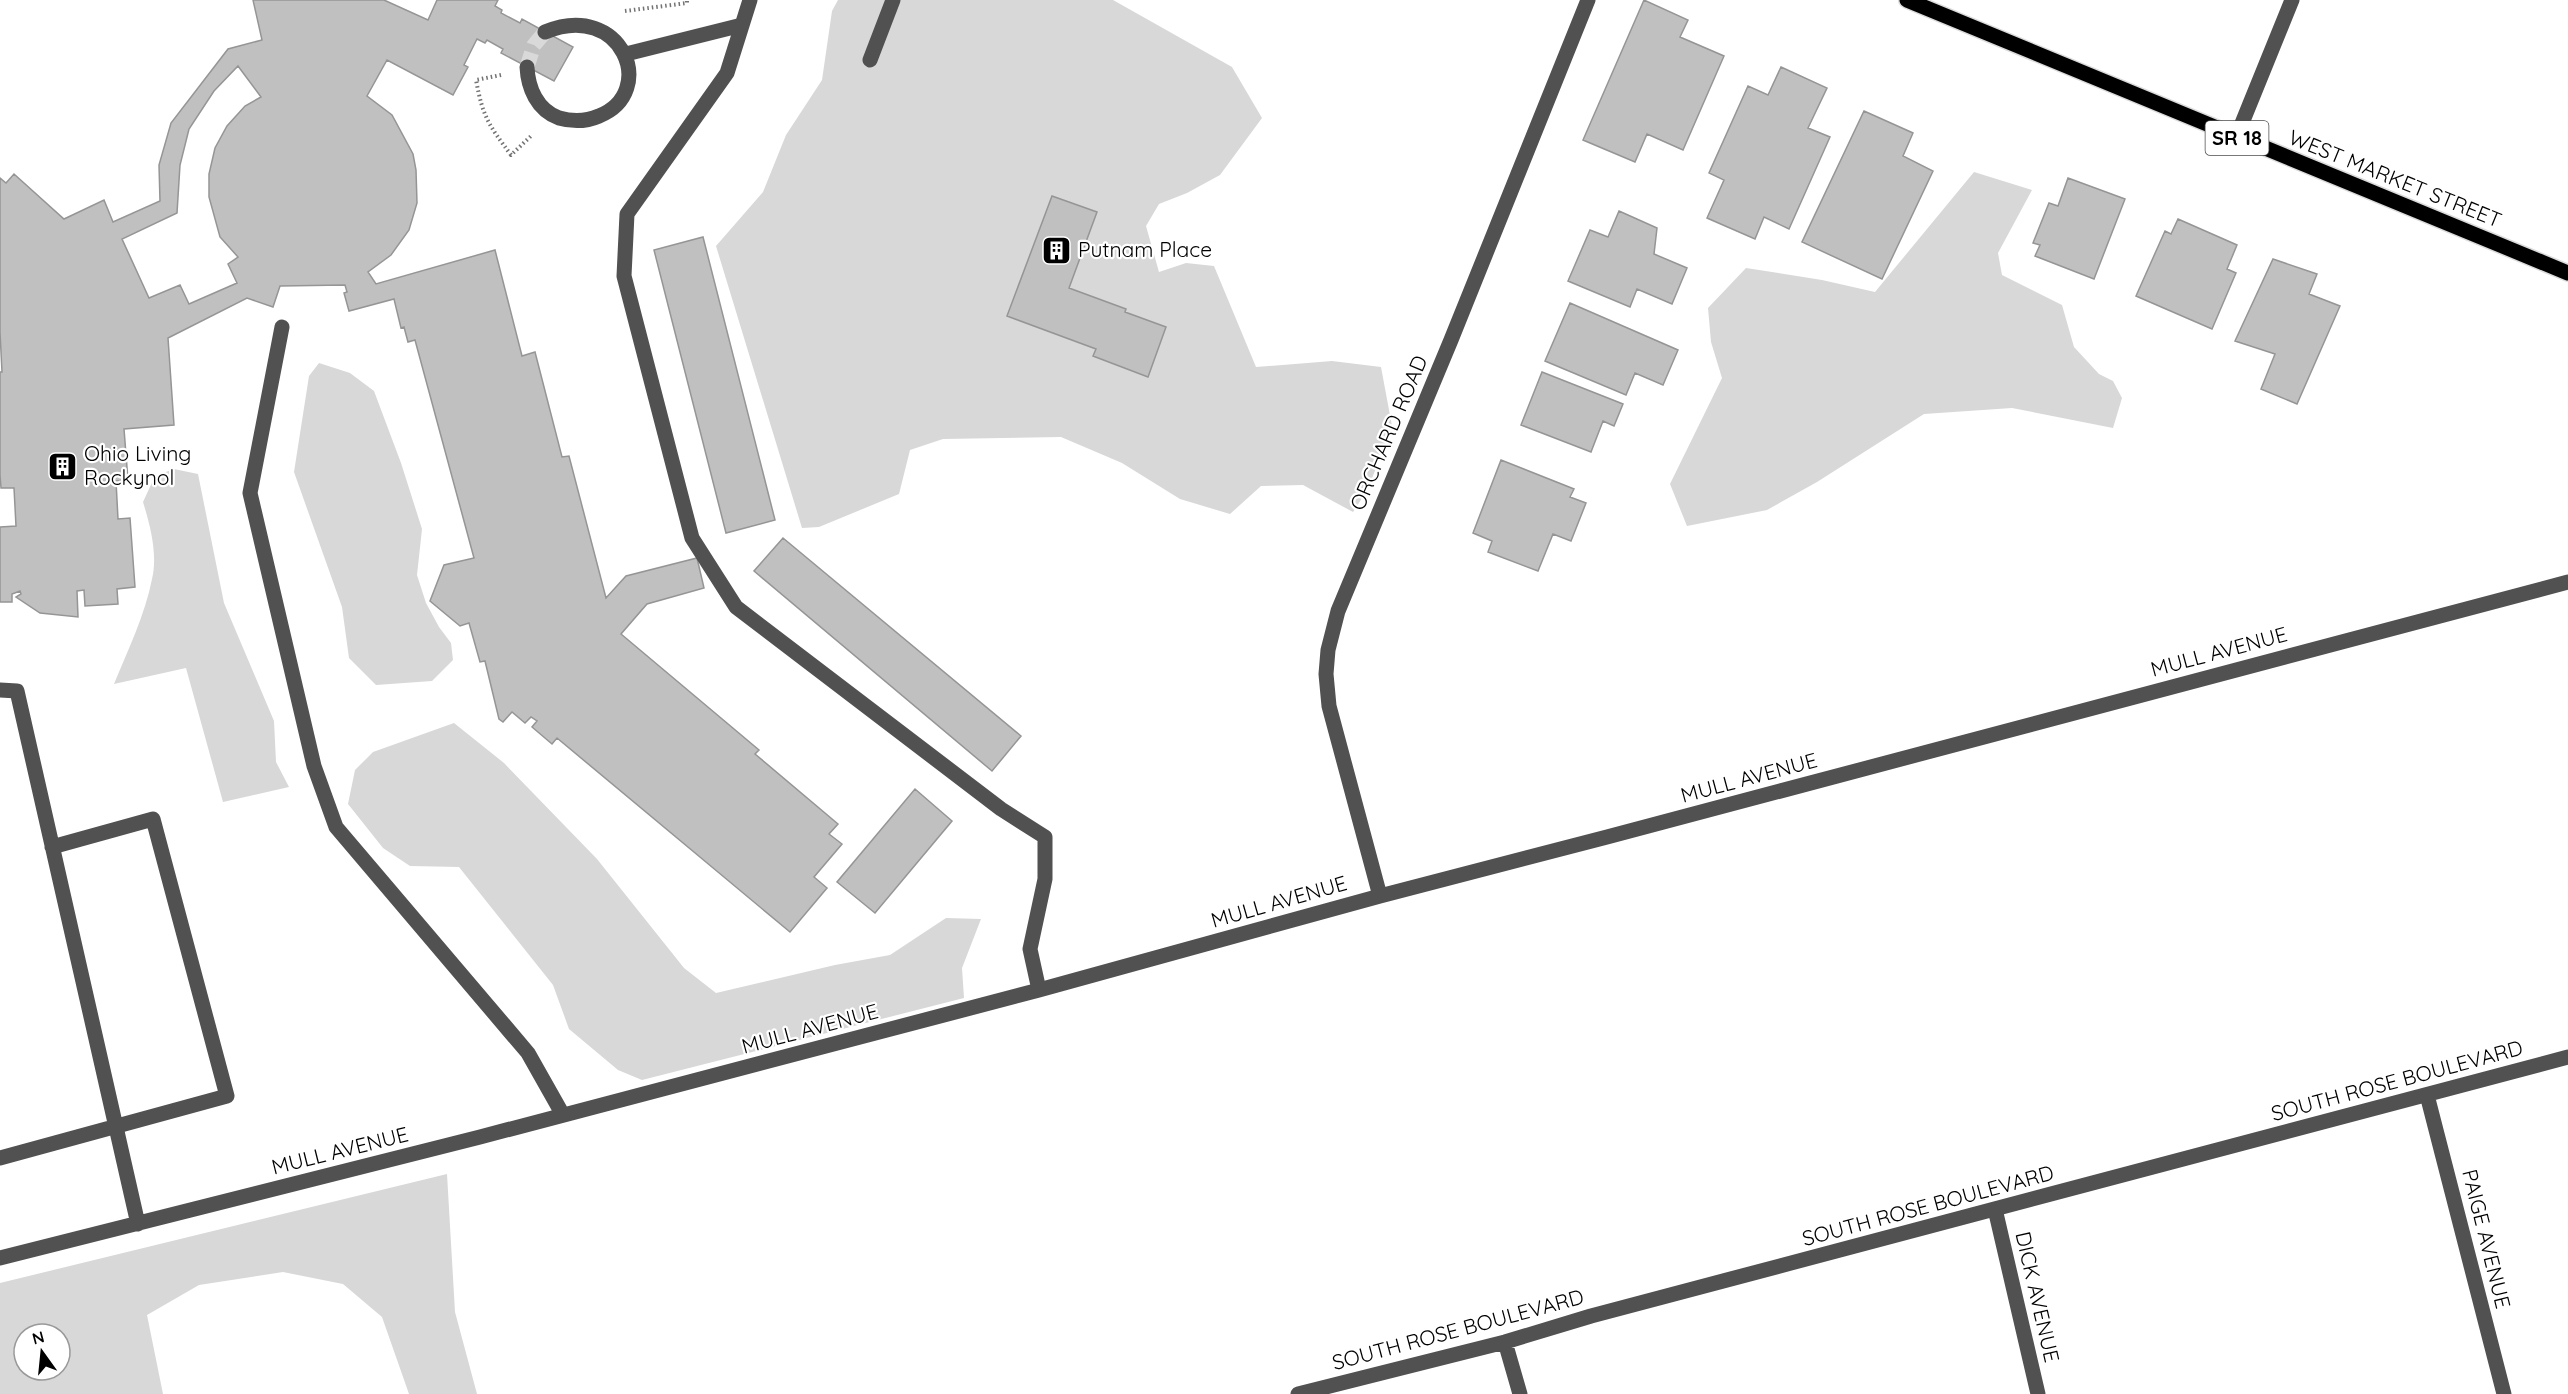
<svg xmlns="http://www.w3.org/2000/svg" width="2568" height="1394" font-family="Quicksand,sans-serif">
  <style>
    .green { fill: #d8d8d8; fill-rule: evenodd }
    .building { fill: #c0c0c0; stroke: #959595; stroke-width: 1.5; fill-rule: evenodd }
    .lines { fill: none; stroke-linecap: round; stroke-linejoin: round }
    .minor-tunnel { stroke: #d9d9d9; stroke-width: 15; stroke-dasharray: 15 8; stroke-linecap: butt }
    .major-casing { stroke: #dbdbdb; stroke-width: 18 }
    .path { stroke: #737373; stroke-width: 4; stroke-dasharray: 1.5 3; stroke-linecap: butt }
    .minor { stroke: #515151; stroke-width: 15 }
    .major { stroke: #000; stroke-width: 15 }
    .labels { text-anchor: middle; stroke-width: 4.5; stroke-linejoin: round; paint-order: stroke }
    .shield { fill: #fff; stroke: #4c4c4c; stroke-width: 1.5 }
    .shield-label { font-size: 20px; font-weight: bold; fill: #000 }
    .street-label { font-size: 21px; fill: #000; stroke: #fff }
    .poi-label { font-size: 21px; fill: #000; stroke: #fff; text-anchor: start }
  </style>
  <rect width="100%" height="100%" fill="#fff"/>
  <!-- green -->
  <path class="green" d="M 838,0 L 1113,0 L 1232,67 L 1262,118 L 1220,175 L 1187,193 L 1159,204 L 1146,226 L 1159,272 L 1186,263 L 1214,266 L 1256,367 L 1332,361 L 1381,367 L 1392,426 L 1368,489 L 1353,512 L 1303,485 L 1261,486 L 1230,514 L 1180,499 L 1122,463 L 1061,437 L 943,439 L 910,450 L 899,494 L 819,527 L 802,528 L 716,246 L 763,192 L 786,135 L 822,80 L 832,11 Z
    M 1974,172 L 2032,190 L 1998,253 L 2002,275 L 2062,305 L 2074,347 L 2099,374 L 2113,381 L 2122,398 L 2113,428 L 2012,408 L 1924,414 L 1817,482 L 1767,510 L 1687,526 L 1670,484 L 1722,378 L 1711,342 L 1708,308 L 1746,268 L 1822,280 L 1875,292 Z
    M 319,363 L 350,373 L 374,391 L 401,463 L 422,529 L 417,575 L 426,603 L 439,627 L 451,643 L 453,660 L 432,681 L 376,685 L 349,658 L 342,607 L 294,472 L 309,376 Z
    M 174,469 L 198,474 L 224,603 L 274,721 L 276,762 L 289,787 L 223,802 L 186,668 L 114,684 C 128,650 145,615 152,579 C 158,554 150,525 143,502 L 155,476 Z
    M 454,723 L 504,763 L 597,859 L 684,968 L 716,993 L 835,965 L 890,955 L 946,918 L 981,919 L 962,968 L 964,998 L 642,1080 L 618,1070 L 569,1029 L 553,985 L 459,867 L 410,866 L 383,848 L 348,804 L 355,770 L 373,752 Z
    M 447,1174 L 455,1312 L 477,1394 L 409,1394 L 382,1317 L 343,1284 L 283,1272 L 199,1285 L 147,1315 L 163,1394 L 0,1394 L 0,1283 ZM 24,1334 L 60,1334 L 60,1370 L 24,1370 Z"/>
  <!-- building -->
  <path class="building" d="M 253,0 L 384,0 L 428,20 L 437,0 L 498,0 L 495,6 L 502,10 L 501,13 L 520,23 L 522,19 L 573,47 L 554,81 L 501,53 L 503,49 L 487,40 L 485,43 L 477,39 L 464,65 L 468,67 L 453,95 L 387,60 L 367,96 L 392,115 L 413,154 L 416,170 L 417,203 L 409,230 L 391,255 L 368,272 L 376,284 L 495,250 L 522,356 L 535,352 L 562,457 L 569,456 L 606,598 L 626,576 L 697,558 L 704,588 L 647,604 L 621,634 L 759,750 L 755,754 L 838,824 L 829,834 L 842,844 L 814,877 L 827,888 L 790,932 L 557,738 L 552,744 L 532,727 L 537,721 L 531,717 L 525,723 L 512,712 L 503,722 L 499,719 L 485,661 L 480,662 L 469,623 L 460,626 L 430,601 L 444,565 L 474,558 L 415,340 L 408,342 L 404,327 L 401,328 L 394,299 L 349,311 L 344,293 L 347,292 L 345,285 L 280,286 L 273,307 L 247,298 L 168,338 L 174,425 L 124,429 L 128,480 L 116,481 L 118,519 L 130,518 L 135,587 L 117,589 L 118,604 L 85,606 L 84,590 L 77,591 L 78,617 L 40,613 L 16,597 L 21,594 L 20,591 L 12,594 L 12,602 L 0,602 L 0,527 L 16,526 L 14,488 L 1,488 L 0,475 L 0,372 L 2,372 L 0,332 L 0,178 L 6,183 L 14,174 L 64,219 L 104,200 L 113,222 L 160,201 L 159,165 L 171,123 L 228,49 L 262,40 ZM 238,66 L 261,97 L 245,106 L 227,126 L 215,148 L 209,174 L 209,197 L 220,237 L 238,257 L 228,264 L 237,283 L 189,304 L 180,285 L 149,298 L 122,239 L 177,213 L 180,165 L 189,129 L 214,91 Z
    M 1644,0 L 1688,20 L 1680,37 L 1724,56 L 1683,150 L 1647,134 L 1635,162 L 1583,140 Z
    M 1781,67 L 1827,88 L 1808,128 L 1830,137 L 1789,229 L 1764,217 L 1755,239 L 1707,218 L 1724,180 L 1709,173 L 1748,86 L 1768,95 Z
    M 1864,111 L 1913,133 L 1903,156 L 1933,171 L 1882,279 L 1802,242 Z
    M 2068,178 L 2125,199 L 2094,279 L 2035,256 L 2040,245 L 2033,243 L 2049,203 L 2058,206 Z
    M 1052,196 L 1097,212 L 1069,288 L 1126,309 L 1125,312 L 1166,327 L 1148,377 L 1093,356 L 1096,349 L 1007,316 Z
    M 1619,211 L 1657,228 L 1654,254 L 1687,268 L 1672,304 L 1637,289 L 1630,307 L 1568,281 L 1590,230 L 1608,237 Z
    M 2178,219 L 2237,245 L 2227,269 L 2236,273 L 2212,329 L 2136,296 L 2165,231 L 2171,234 Z
    M 703,237 L 775,520 L 726,533 L 654,250 Z
    M 2273,259 L 2317,274 L 2309,294 L 2340,306 L 2297,404 L 2261,389 L 2275,354 L 2235,341 Z
    M 1570,303 L 1678,350 L 1663,385 L 1635,373 L 1626,395 L 1545,361 Z
    M 1542,372 L 1623,404 L 1614,426 L 1603,421 L 1591,452 L 1521,425 Z
    M 1501,460 L 1574,489 L 1570,497 L 1586,503 L 1571,541 L 1553,534 L 1538,571 L 1488,552 L 1492,541 L 1473,533 Z
    M 783,538 L 1021,736 L 992,771 L 754,571 Z
    M 915,789 L 952,821 L 875,913 L 837,882 Z"/>
  <g class="lines">
    <!-- minor-tunnel -->
    <path class="minor-tunnel" d="M 527,67 L 534,45 L 545,32"/>
    <defs>
      <path id="major" d="M 1907,0 L 2568,273"/>
    </defs>
    <!-- major casing -->
    <use href="#major" class="major-casing"/>
    <!-- path -->
    <path class="path" d="M 625,11 L 687,3 L 687,0
      M 501,75 L 476,80 C 483,118 489,125 511,155 L 531,136"/>
    <!-- minor -->
    <path class="minor" d="M 750,0 L 727,73 L 627,214 L 624,276 L 692,538 L 736,607 L 1001,809 L 1045,837 L 1045,879 L 1030,949 L 1039,990
      M 626,54 L 742,25
      M 870,60 L 893,0
      M 527,67 C 528,88 537,110 559,118 C 573,122 585,122 599,116 C 659,92 622,0 545,32
      M 2236,138 L 2292,0
      M 282,327 L 250,493 L 314,766 L 336,827 L 528,1053 L 563,1115
      M 0,690 L 17,691 L 138,1224
      M 1380,896 L 1329,706 L 1326,674 L 1328,650 L 1338,611 L 1451,340 L 1588,0
      M 2427,1095 L 2504,1394
      M 0,1158 L 227,1096 L 153,819 L 52,847
      M 1995,1209 L 2038,1394
      M 0,1258 L 480,1137 L 1039,990 L 1380,896 L 1607,837 L 2568,582
      M 1505,1342 L 1520,1394
      M 1298,1394 L 1505,1342 L 1591,1316 L 2568,1057"/>
    <!-- major -->
    <use href="#major" class="major"/>
  </g>
  <!-- icons -->
  <defs>
    <symbol id="building-square" viewBox="-11 -11 22 22"><rect x="-9" y="-9" width="18" height="18" rx="4" fill="#000" stroke="#fff"/><path d="M-4-6H4V6H1V3H-1V6H-4ZM-2.5-4.3h1.7v1.8h-1.7ZM.8-4.3h1.7v1.8H.8ZM-2.5-1h1.7V.8h-1.7ZM.8-1h1.7V.8H.8Z" fill="#fff"/></symbol>
  </defs>
  <g fill-rule="evenodd">
    <use href="#building-square" x="1040" y="234" width="33" height="33"/>
    <use href="#building-square" x="46" y="450" width="33" height="33"/>
  </g>
  <g class="labels">
    <!-- shield labels -->
    <rect class="shield" x="2205.5" y="121" width="63" height="34" rx="4.5"/>
    <g class="shield-label">
      <text x="2237" y="145">SR 18</text>
    </g>
    <!-- street labels -->
    <g class="street-label">
      <text transform="translate(2395 179) rotate(22)" y="7">WEST MARKET STREET</text>
      <text transform="translate(1389 433) rotate(-67)" y="7">ORCHARD ROAD</text>
      <text transform="translate(2219 652) rotate(-15)" y="7">MULL AVENUE</text>
      <text transform="translate(1749 778) rotate(-15)" y="7">MULL AVENUE</text>
      <text transform="translate(1279 902) rotate(-16)" y="7">MULL AVENUE</text>
      <text transform="translate(810 1029) rotate(-15)" y="7">MULL AVENUE</text>
      <text transform="translate(2397 1081) rotate(-15)" y="7">SOUTH ROSE BOULEVARD</text>
      <text transform="translate(340 1151) rotate(-14)" y="7">MULL AVENUE</text>
      <text transform="translate(1928 1206) rotate(-15)" y="7">SOUTH ROSE BOULEVARD</text>
      <text transform="translate(2486 1239) rotate(76)" y="7">PAIGE AVENUE</text>
      <text transform="translate(2037 1297) rotate(77)" y="7">DICK AVENUE</text>
      <text transform="translate(1458 1330) rotate(-15)" y="7">SOUTH ROSE BOULEVARD</text>
    </g>
    <!-- poi labels -->
    <g class="poi-label">
      <text x="1078" y="257">Putnam Place</text>
      <text x="84" y="461">Ohio Living<tspan x="84" dy="24">Rockynol</tspan></text>
    </g>
  </g>
  <!-- north arrow -->
  <g transform="translate(42 1352) rotate(345)"><circle r="28" fill="#ffffff" stroke="#999999" stroke-width="1.5"/>
  <path d="M0-4.5L10 22L0 15L-10 22Z" fill="#000000"/>
  <text y="-9" font-size="16" font-weight="bold" text-anchor="middle" fill="#000000">N</text>
  </g>
</svg>
